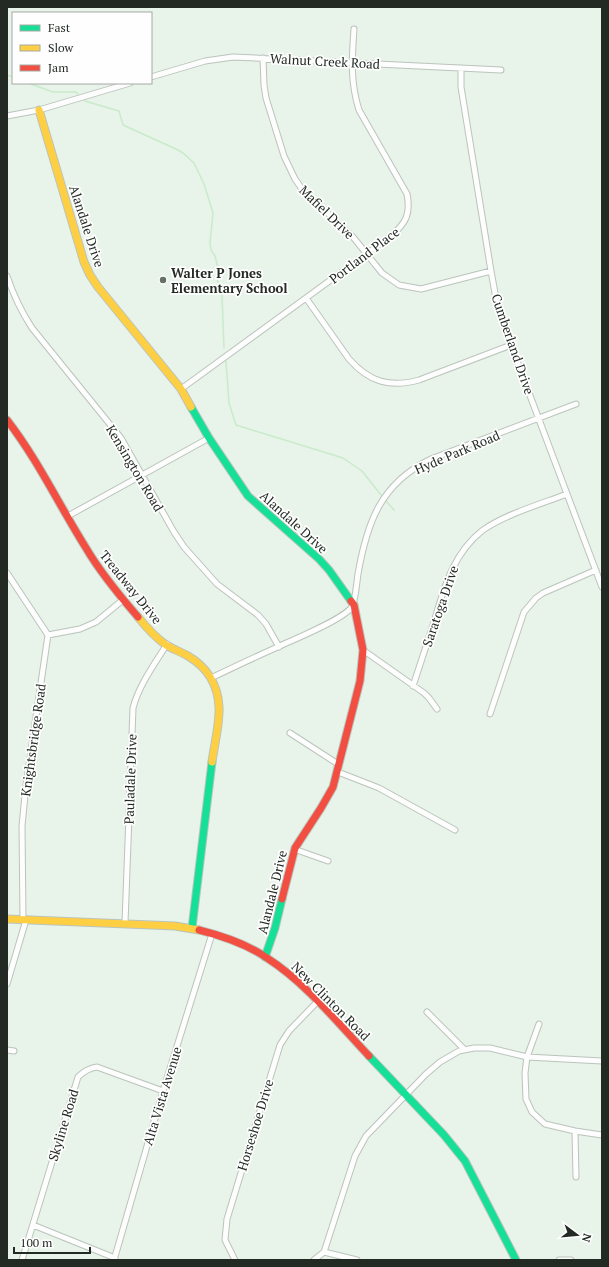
<svg xmlns="http://www.w3.org/2000/svg" width="609" height="1267" font-family="'PT Serif',serif">
  <style>
    .lines { fill: none; stroke-linecap: round; stroke-linejoin: round }
    .stream { stroke: #c8ebca; stroke-width: 1.5 }
    .street-casing { stroke: #bbc4bc; stroke-width: 7 }
    .fast-casing { stroke: #bbc4bc; stroke-width: 9 }
    .slow-casing { stroke: #bbc4bc; stroke-width: 9 }
    .jam-casing { stroke: #bbc4bc; stroke-width: 9 }
    .street { stroke: #fcfdfc; stroke-width: 5 }
    .fast { stroke: #16e098; stroke-width: 7 }
    .slow { stroke: #ffcf43; stroke-width: 7 }
    .jam { stroke: #f24e42; stroke-width: 7 }
    .poi-dot { fill: #677068; stroke: #fefefe; stroke-width: 1.5 }
    .labels { text-anchor: middle; stroke-width: 3.5; stroke-linejoin: round; paint-order: stroke }
    .street-label { font-size: 13px; fill: #222a23; stroke: #fefefe }
    .poi-label { font-size: 13px; font-weight: bold; fill: #222a23; stroke: #fefefe; text-anchor: start }
  </style>
  <rect width="100%" height="100%" fill="#e8f3e9"/>
  <g class="lines">
    <!-- stream -->
    <path class="stream" d="M 7,75 L 13,77
      M 28,83 L 53,92 L 76,92 L 78,94
      M 85,101 L 119,111 L 123,125 L 176,149 L 183,153 L 194,163 L 204,184 L 213,213 L 210,243 L 211,250 L 215,256 L 217,264 L 217,279 L 222,295 L 224,348
      M 226,361 L 229,403 L 236,425 L 343,458 L 362,471 L 381,495
      M 386,501 L 394,510"/>
    <defs>
      <path id="street" d="M 263,58 L 264,85 L 266,98 L 284,156 L 295,179 L 302,189 L 353,237 L 382,273 L 399,285 L 421,289 L 491,271
        M 461,68 L 461,87 L 491,271 L 497,304 L 511,345 L 602,587
        M 151,77 L 205,61 L 233,57 L 501,70
        M 7,116 L 39,110 L 130,83
        M 7,276 C 13,294 21,311 32,328 L 121,438 L 174,532 L 184,547 L 217,584 L 258,615 L 266,624 L 279,647
        M 306,298 L 349,359 C 369,382 390,388 419,380 L 511,345
        M 181,389 L 391,236 C 406,223 411,214 407,194 L 359,110 C 350,81 352,58 354,29
        M 68,516 L 209,438
        M 7,573 L 48,635 L 26,785 L 22,826 L 23,920
        M 48,635 L 80,629 L 96,622 L 124,599
        M 363,650 L 424,693 L 429,698 L 437,709
        M 211,678 C 234,667 257,656 280,646 C 297,638 342,620 352,607 C 355,603 357,580 358,574 C 367,522 381,483 431,459 L 576,404
        M 413,686 C 420,665 427,643 434,622 C 444,588 453,553 483,530 C 506,514 541,504 567,494
        M 490,714 L 524,612 L 536,598 L 543,593 L 596,570
        M 290,733 L 338,764
        M 338,772 L 379,788 L 455,830
        M 294,849 L 328,861
        M 125,923 L 133,708 C 139,685 154,665 167,644
        M 7,984 L 26,920
        M 427,1012 L 464,1049
        M 539,1024 L 527,1057 L 525,1073 L 526,1099 L 532,1112 L 545,1124 L 575,1131 L 602,1135
        M 7,1050 L 14,1051
        M 575,1131 L 576,1177
        M 33,1225 L 115,1258
        M 324,1252 L 357,1260
        M 22,1260 L 78,1077 C 84,1071 89,1068 97,1067 L 163,1091
        M 114,1260 L 163,1091 L 212,934
        M 235,1260 L 225,1240 L 227,1219 L 280,1045 L 289,1031 L 317,1002
        M 314,1260 L 324,1252 L 355,1156 L 366,1136 L 426,1074 L 440,1062 L 459,1051 L 474,1048 L 490,1048 L 527,1057 L 602,1061
        M 559,1260 L 571,1260"/>
      <path id="fast" d="M 191,407 L 209,438 L 248,496 L 319,559 L 329,570 L 351,601
        M 192,928 L 212,762
        M 265,957 L 275,928 L 282,899
        M 369,1056 L 444,1135 L 465,1161 L 516,1260"/>
      <path id="slow" d="M 39,110 L 84,262 L 90,275 L 98,287 L 181,389 L 191,407
        M 138,617 C 146,627 155,637 166,645 C 173,649 181,652 188,656 C 207,667 218,685 219,707 C 220,723 214,746 212,762
        M 7,919 L 175,926 L 199,930"/>
      <path id="jam" d="M 7,420 C 38,460 59,505 86,548 C 100,572 119,595 138,617
        M 282,899 L 295,848 L 321,808 L 333,787 L 360,681 L 363,650 L 354,605 L 351,601
        M 199,930 C 223,936 247,944 267,958 C 306,983 337,1022 369,1056"/>
    </defs>
    <!-- street casing -->
    <use href="#street" class="street-casing"/>
    <!-- fast casing -->
    <use href="#fast" class="fast-casing"/>
    <!-- slow casing -->
    <use href="#slow" class="slow-casing"/>
    <!-- jam casing -->
    <use href="#jam" class="jam-casing"/>
    <!-- street -->
    <use href="#street" class="street"/>
    <!-- fast -->
    <use href="#fast" class="fast"/>
    <!-- slow -->
    <use href="#slow" class="slow"/>
    <!-- jam -->
    <use href="#jam" class="jam"/>
  </g>
  <!-- markers -->
  <circle class="poi-dot" cx="163" cy="280" r="4"/>
  <g class="labels">
    <!-- street labels -->
    <g class="street-label">
      <text transform="translate(325 61) rotate(3)" y="5">Walnut Creek Road</text>
      <text transform="translate(327 212) rotate(44)" y="5">Mafiel Drive</text>
      <text transform="translate(87 226) rotate(72)" y="5">Alandale Drive</text>
      <text transform="translate(364 255) rotate(-37)" y="5">Portland Place</text>
      <text transform="translate(513 344) rotate(71)" y="5">Cumberland Drive</text>
      <text transform="translate(457 452) rotate(-23)" y="5">Hyde Park Road</text>
      <text transform="translate(135 468) rotate(59)" y="5">Kensington Road</text>
      <text transform="translate(294 522) rotate(42)" y="5">Alandale Drive</text>
      <text transform="translate(131 587) rotate(51)" y="5">Treadway Drive</text>
      <text transform="translate(440 606) rotate(-71)" y="5">Saratoga Drive</text>
      <text transform="translate(33 740) rotate(-82)" y="5">Knightsbridge Road</text>
      <text transform="translate(130 779) rotate(-88)" y="5">Pauladale Drive</text>
      <text transform="translate(272 892) rotate(-76)" y="5">Alandale Drive</text>
      <text transform="translate(331 1001) rotate(45)" y="5">New Clinton Road</text>
      <text transform="translate(162 1096) rotate(-73)" y="5">Alta Vista Avenue</text>
      <text transform="translate(63 1125) rotate(-73)" y="5">Skyline Road</text>
      <text transform="translate(255 1125) rotate(-73)" y="5">Horseshoe Drive</text>
    </g>
    <!-- poi labels -->
    <g class="poi-label">
      <text x="171" y="278">Walter P Jones<tspan x="171" dy="15">Elementary School</tspan></text>
    </g>
  </g>
  <!-- border -->
  <rect width="609" height="1267" fill="none" stroke="#222a23" stroke-width="16"/>
  <!-- legend -->
  <rect x="12" y="12" width="140" height="72" fill="#fefefe" stroke="#a6a9a6"/>
  <rect x="20" y="25" width="20" height="6" fill="#16e098" stroke="#a6a9a6"/>
  <text x="48" y="32" font-size="12" fill="#222a23">Fast</text>
  <rect x="20" y="45" width="20" height="6" fill="#ffcf43" stroke="#a6a9a6"/>
  <text x="48" y="52" font-size="12" fill="#222a23">Slow</text>
  <rect x="20" y="65" width="20" height="6" fill="#f24e42" stroke="#a6a9a6"/>
  <text x="48" y="72" font-size="12" fill="#222a23">Jam</text>
  <!-- north arrow -->
  <g transform="translate(577 1235) rotate(106)" stroke="#fefefe" stroke-width="3" paint-order="stroke">
  <path d="M0-3L7 15L0 10L-7 15Z" fill="#222a23"/>
  <text y="-6" font-size="11" font-weight="bold" text-anchor="middle" fill="#222a23">N</text>
  </g>
  <!-- scale -->
  <path d="M14 1247v6h76v-6" fill="none" stroke="#222a23" stroke-width="2"/>
  <text x="20" y="1247" font-size="12" fill="#222a23" stroke="#fefefe" stroke-width="3" paint-order="stroke">100 m</text>
</svg>
